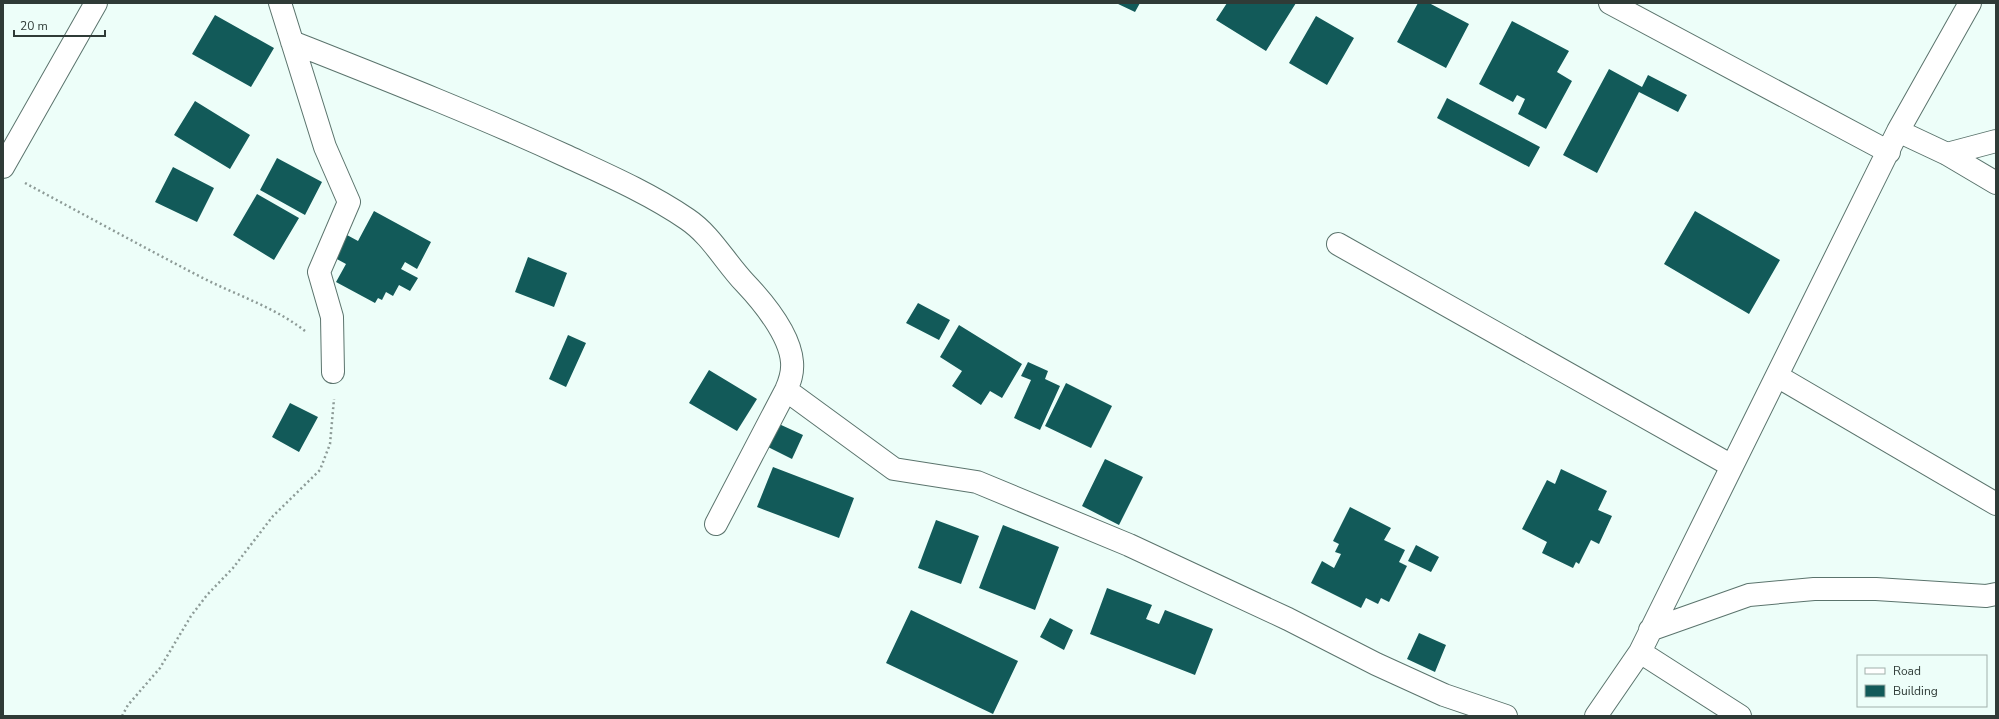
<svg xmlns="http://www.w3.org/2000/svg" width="1999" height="719" font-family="'Nunito Sans',sans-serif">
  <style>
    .building { fill: #125a59 }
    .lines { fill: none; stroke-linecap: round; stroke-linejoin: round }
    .minor-casing { stroke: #5b746d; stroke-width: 24 }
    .path { stroke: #8d9b97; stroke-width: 2.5; stroke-dasharray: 2 3; stroke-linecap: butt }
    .minor { stroke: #fff; stroke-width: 22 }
  </style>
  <rect width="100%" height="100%" fill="#edfef9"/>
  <!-- building -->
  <path class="building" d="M 1116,3 L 1140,3 L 1135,12 Z
    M 1227,3 L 1296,3 L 1266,51 L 1216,20 Z
    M 1418,3 L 1429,3 L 1469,24 L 1446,68 L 1397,42 Z
    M 215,15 L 274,48 L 251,87 L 192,54 Z
    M 1316,16 L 1354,38 L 1327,85 L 1289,63 Z
    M 1512,21 L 1569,51 L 1557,72 L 1572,81 L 1546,129 L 1518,114 L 1525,99 L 1517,95 L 1513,102 L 1479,84 Z
    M 1609,69 L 1642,87 L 1648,75 L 1687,95 L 1678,112 L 1639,92 L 1597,173 L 1563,155 Z
    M 1447,98 L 1540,147 L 1529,167 L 1437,118 Z
    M 195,101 L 250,135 L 230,169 L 174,135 Z
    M 277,158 L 322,182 L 305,215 L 260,190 Z
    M 173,167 L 214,188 L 197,222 L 155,202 Z
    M 257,194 L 299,218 L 274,260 L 233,235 Z
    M 374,211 L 431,242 L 417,269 L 405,262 L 401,269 L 418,278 L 410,291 L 399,285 L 393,296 L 386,292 L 382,300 L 378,298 L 375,303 L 336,282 L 346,264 L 335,258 L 347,235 L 358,241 Z
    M 1695,211 L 1780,260 L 1749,314 L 1664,264 Z
    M 528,257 L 567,273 L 554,307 L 515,292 Z
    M 918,303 L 950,320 L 939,340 L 906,323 Z
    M 959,325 L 1022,364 L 1002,398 L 990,391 L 981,405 L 952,386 L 962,371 L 940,357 Z
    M 568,335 L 586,343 L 566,387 L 549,379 Z
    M 1028,362 L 1048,371 L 1045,379 L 1060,386 L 1040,430 L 1014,418 L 1031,380 L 1021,376 Z
    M 709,370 L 757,399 L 737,431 L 689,403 Z
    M 1066,383 L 1112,406 L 1091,448 L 1045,426 Z
    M 290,403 L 318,417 L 299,452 L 272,437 Z
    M 779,424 L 803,435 L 792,459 L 768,447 Z
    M 1105,459 L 1143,477 L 1119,525 L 1082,506 Z
    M 773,467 L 854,498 L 839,538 L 757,507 Z
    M 1561,469 L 1607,491 L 1598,510 L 1612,516 L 1599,544 L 1591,540 L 1579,564 L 1576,562 L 1573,568 L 1542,553 L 1547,542 L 1522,529 L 1547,480 L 1555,484 Z
    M 1350,507 L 1391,528 L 1384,540 L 1405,550 L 1399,562 L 1407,566 L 1389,602 L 1381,598 L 1378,604 L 1366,598 L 1361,608 L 1311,583 L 1322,561 L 1334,568 L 1341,554 L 1335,552 L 1339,544 L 1333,541 Z
    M 936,520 L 979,536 L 961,584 L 918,568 Z
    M 1003,525 L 1059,547 L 1035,610 L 979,588 Z
    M 1416,545 L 1439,557 L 1431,572 L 1408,561 Z
    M 1107,588 L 1152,605 L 1146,619 L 1159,624 L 1165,610 L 1213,629 L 1195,675 L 1090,634 Z
    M 911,610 L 1018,661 L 993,714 L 886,663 Z
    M 1050,618 L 1073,630 L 1064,650 L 1040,637 Z
    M 1419,633 L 1446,645 L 1435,672 L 1407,659 Z"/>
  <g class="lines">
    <defs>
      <path id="minor" d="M 280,3 L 325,147 L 349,202 L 319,272 L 332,317 L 333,372
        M 1610,3 L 1889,152
        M 292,42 C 383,78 475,114 564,155 C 605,174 649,193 687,219 C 711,235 725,262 745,283 C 763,302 790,335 792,362 C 793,373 790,381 786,390 L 716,524
        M 1898,131 L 1947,154 L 1996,183
        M 1947,154 L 1996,141
        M 3,167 L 96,3
        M 1338,244 L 1732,466
        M 1777,376 L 1996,504
        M 786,390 L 894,469 L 977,482 L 1129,545 L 1288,619 L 1376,664 L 1444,695 L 1506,716
        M 1650,630 L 1749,595 L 1814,589 L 1876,589 L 1986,596 L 1996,594
        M 1640,652 L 1740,716
        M 1596,716 L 1640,652 L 1898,131 L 1970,3"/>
    </defs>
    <!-- minor casing -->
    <use href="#minor" class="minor-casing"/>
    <!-- path -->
    <path class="path" d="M 25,183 C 83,214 141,246 199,276 C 235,295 273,306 305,331
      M 122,716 L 128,705 L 160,668 L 191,616 L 207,595 L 233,568 L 273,516 L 320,470 L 330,444 L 334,399"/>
    <!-- minor -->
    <use href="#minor" class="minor"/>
  </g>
  <!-- border -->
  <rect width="1999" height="719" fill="none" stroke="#2f3b37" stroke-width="8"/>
  <!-- legend -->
  <rect x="1857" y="655" width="130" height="52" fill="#edfef9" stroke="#a1b0ab"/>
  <rect x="1865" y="668" width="20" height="6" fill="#ffffff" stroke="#a1b0ab"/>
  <text x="1893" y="675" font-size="12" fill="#2f3b37">Road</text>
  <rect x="1865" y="685" width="20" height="12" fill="#125a59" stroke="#a1b0ab"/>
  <text x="1893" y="695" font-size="12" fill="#2f3b37">Building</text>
  <!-- scale -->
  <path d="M14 30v6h91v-6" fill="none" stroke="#2f3b37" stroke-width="2"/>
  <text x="20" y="30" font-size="12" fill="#2f3b37" stroke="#edfef9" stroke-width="3" paint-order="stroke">20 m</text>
</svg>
